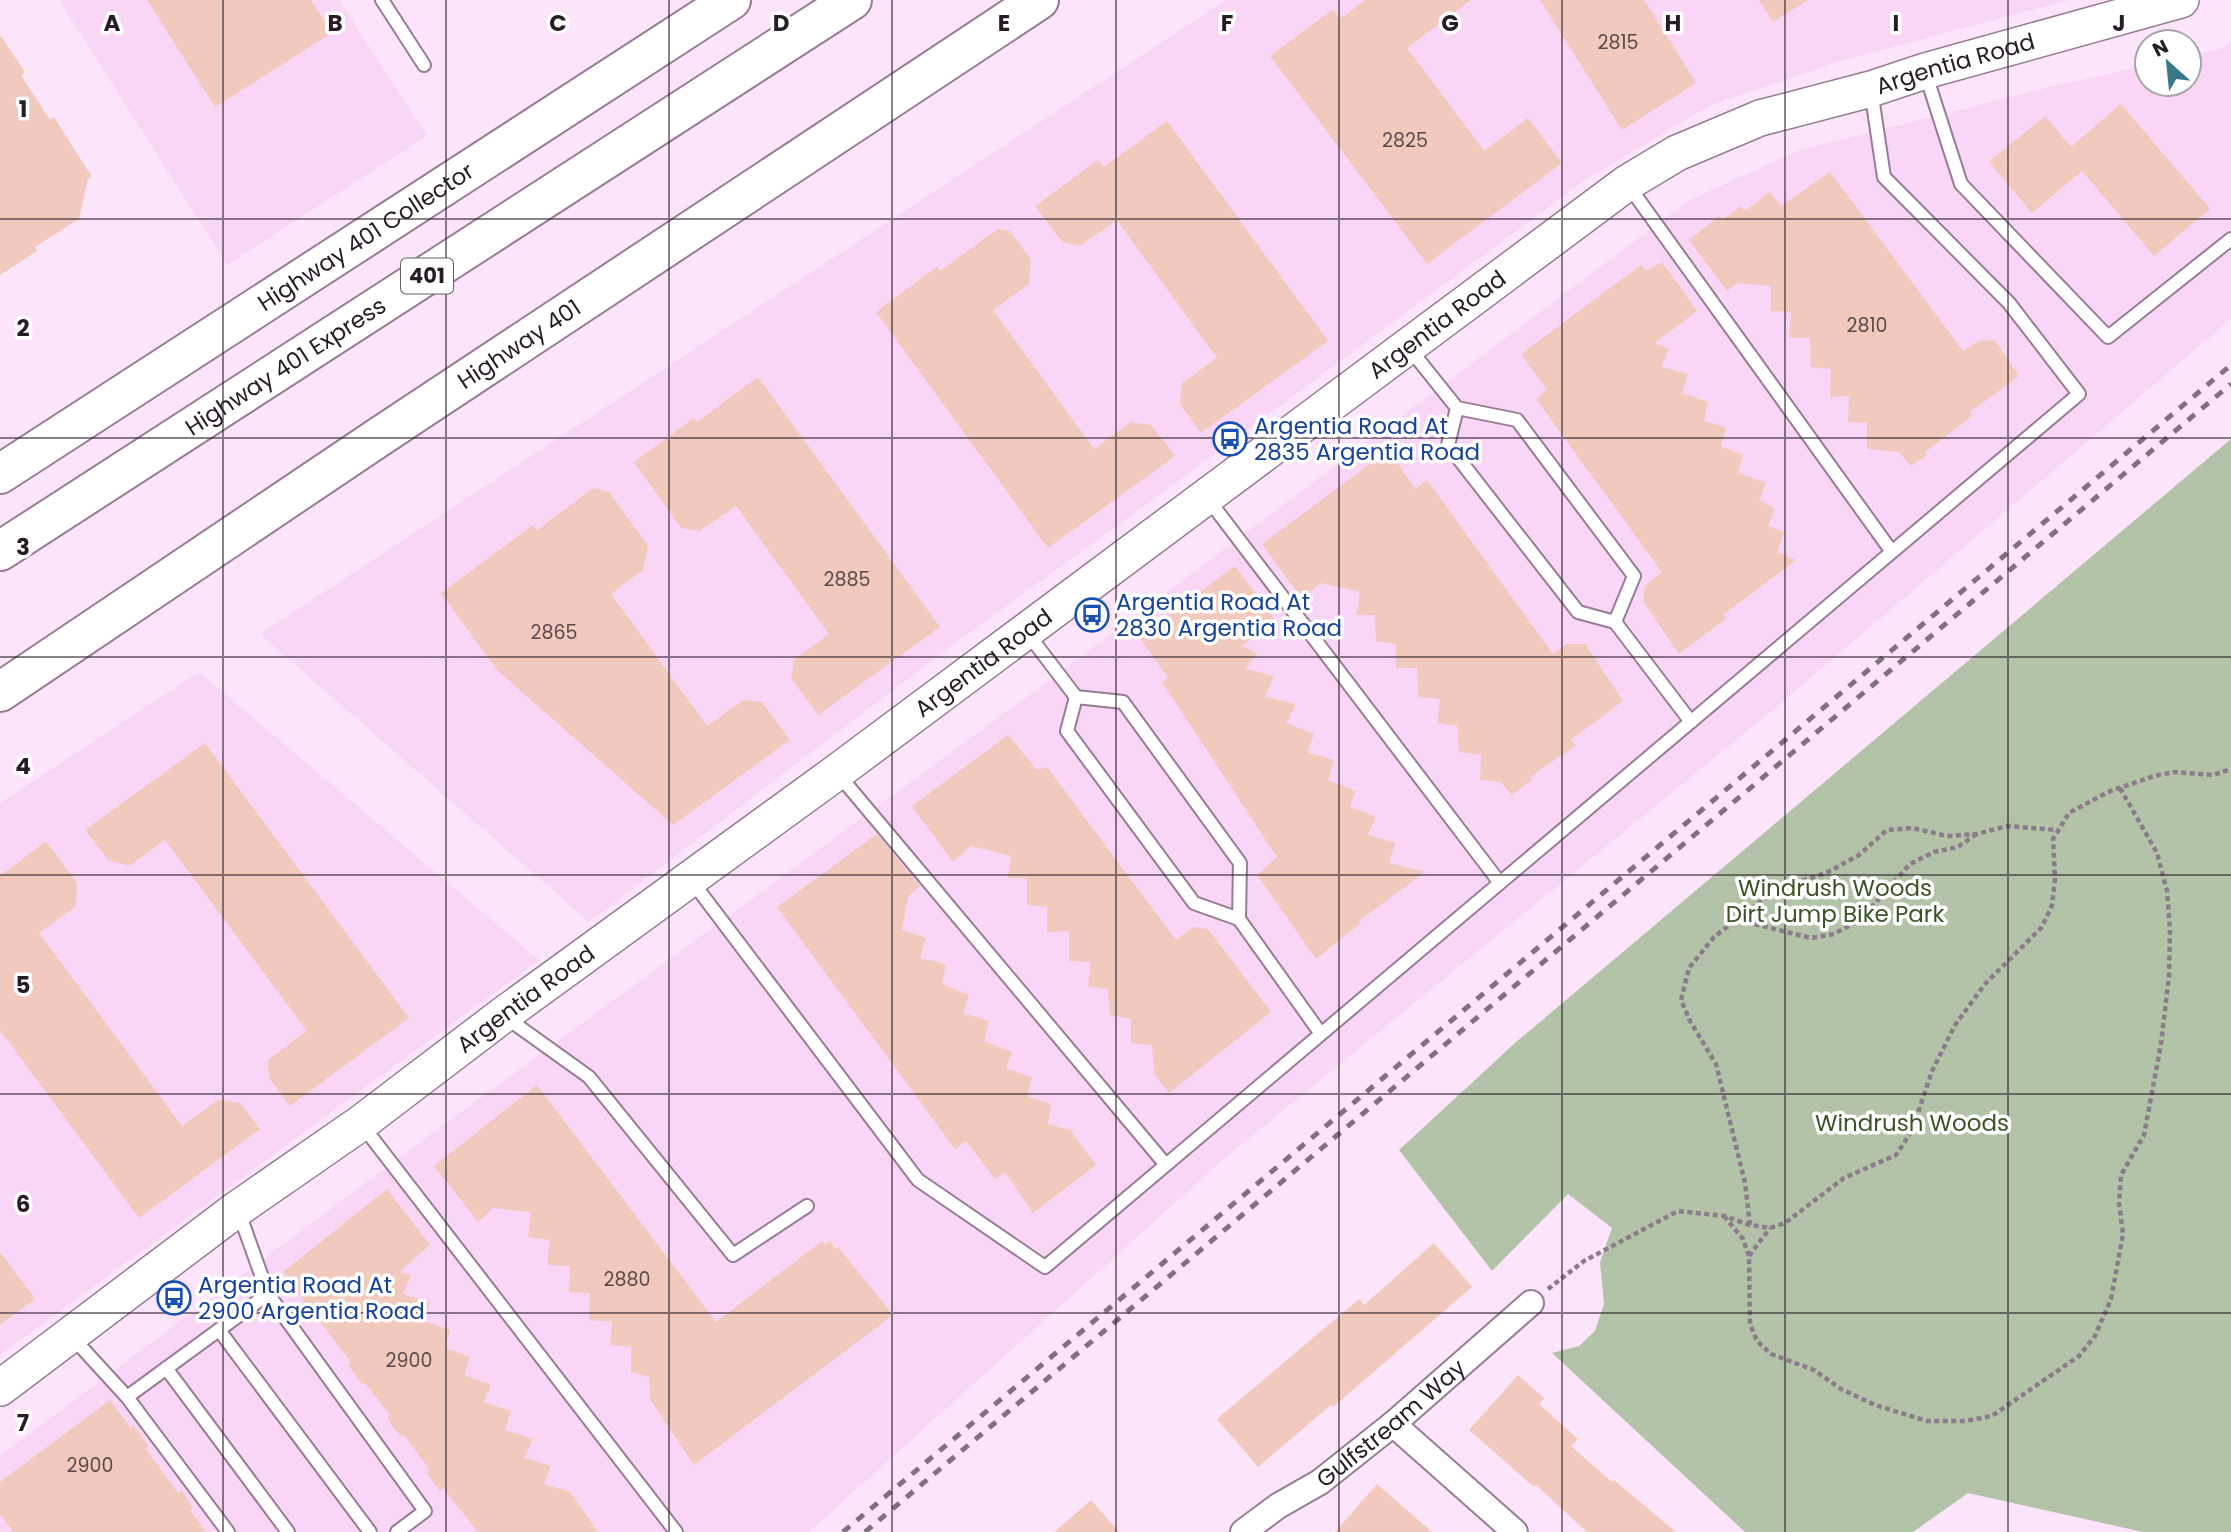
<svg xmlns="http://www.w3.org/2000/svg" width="2231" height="1532" font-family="Poppins,sans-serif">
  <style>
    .built { fill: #f9d6f6 }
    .green { fill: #b2c3a8 }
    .building { fill: #f1cabd }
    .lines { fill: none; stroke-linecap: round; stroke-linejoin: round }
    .lane-casing { stroke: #967c94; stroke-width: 16 }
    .street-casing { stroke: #967c94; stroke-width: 28 }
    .secondary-casing { stroke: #967c94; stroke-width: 38 }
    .highway-casing { stroke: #967c94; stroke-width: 42 }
    .path { stroke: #8c7b8b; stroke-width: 4.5; stroke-dasharray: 5 3.5; stroke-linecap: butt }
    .lane { stroke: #fff; stroke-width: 12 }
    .street { stroke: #fff; stroke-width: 24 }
    .secondary { stroke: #fff; stroke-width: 35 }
    .highway { stroke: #fff; stroke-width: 38 }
    .rail { stroke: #80717f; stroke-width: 5; stroke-dasharray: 9 9; stroke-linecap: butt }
    .grid { fill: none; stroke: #261c26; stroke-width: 2; stroke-opacity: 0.55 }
    .labels { text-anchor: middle; stroke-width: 7; stroke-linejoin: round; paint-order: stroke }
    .number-label { font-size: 19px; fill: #59484c }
    .shield { fill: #fff; stroke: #676067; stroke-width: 2 }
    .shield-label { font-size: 21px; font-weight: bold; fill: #261c26 }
    .street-label { font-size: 23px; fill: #261c26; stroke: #fff }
    .transit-label { font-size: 23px; fill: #164399; stroke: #fff; text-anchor: start }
    .park-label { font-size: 23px; fill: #3a5427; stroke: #fff }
    .grid-label { font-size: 23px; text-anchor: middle; font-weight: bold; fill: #261c26; stroke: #fff; stroke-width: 7; stroke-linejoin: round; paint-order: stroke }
  </style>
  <rect width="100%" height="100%" fill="#fce5fa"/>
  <!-- built -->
  <path class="built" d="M 59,0 L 339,0 L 427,136 L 227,265 Z
    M 1226,0 L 2070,0 L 1840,61 L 1711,105 L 1585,180 L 1165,491 L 947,649 L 589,922 L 260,634 Z
    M 2231,43 L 2231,319 L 1773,710 L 1226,1157 L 809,1532 L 0,1532 L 0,1456 L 385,1168 L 1062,671 L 1688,201 L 1797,151 L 2054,86 L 2147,65 L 2147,84 L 2189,84 L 2189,56 L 2220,49 Z
    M 199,672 L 539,960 L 0,1355 L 0,803 Z"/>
  <!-- green -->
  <path class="green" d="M 2231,439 L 2231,1532 L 2143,1532 L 1968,1493 L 1913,1532 L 1745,1532 L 1552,1353 L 1579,1346 L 1595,1331 L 1604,1304 L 1600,1262 L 1612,1228 L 1568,1194 L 1492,1271 L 1399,1150 L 1515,1043 Z"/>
  <!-- building -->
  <path class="building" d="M 147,0 L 311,0 L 332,33 L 215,107 Z
    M 1365,0 L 1471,0 L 1407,48 L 1484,151 L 1528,118 L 1562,163 L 1427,264 L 1270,56 L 1333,9 L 1340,19 Z
    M 1540,0 L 1644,0 L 1696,83 L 1622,130 Z
    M 1759,0 L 1808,0 L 1773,22 Z
    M 0,35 L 25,72 L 21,75 L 50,120 L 54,117 L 92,177 L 88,179 L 79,219 L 35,247 L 37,251 L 0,275 Z
    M 2121,104 L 2210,209 L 2154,256 L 2082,171 L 2032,213 L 1989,162 L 2045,116 L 2071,147 Z
    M 1167,121 L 1328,341 L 1201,433 L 1180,404 L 1182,383 L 1217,358 L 1117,220 L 1080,246 L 1062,242 L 1035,206 L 1098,160 L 1104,167 Z
    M 1830,172 L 1963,351 L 1979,341 L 1995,340 L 2019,376 L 1970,412 L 1972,416 L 1925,452 L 1927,455 L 1911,466 L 1899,452 L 1867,449 L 1867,423 L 1848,422 L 1849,396 L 1830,397 L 1831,369 L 1811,367 L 1810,338 L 1789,338 L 1791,312 L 1771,311 L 1771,286 L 1738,283 L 1727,291 L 1689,240 L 1719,216 L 1722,220 L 1741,206 L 1745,211 L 1770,192 L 1781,206 Z
    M 998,229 L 1010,231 L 1031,260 L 1029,284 L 993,310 L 1094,449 L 1131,422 L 1151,425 L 1175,456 L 1048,548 L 876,312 L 937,267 L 940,271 Z
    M 1662,262 L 1697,311 L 1655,343 L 1669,349 L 1661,367 L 1688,374 L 1682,393 L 1708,402 L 1704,421 L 1726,428 L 1721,446 L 1743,455 L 1738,473 L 1766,483 L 1759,500 L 1775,509 L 1768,526 L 1784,532 L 1777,552 L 1796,560 L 1723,615 L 1727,618 L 1679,654 L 1643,601 L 1645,586 L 1662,572 L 1536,399 L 1547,390 L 1521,354 L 1641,265 L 1646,271 Z
    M 758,377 L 940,627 L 818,715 L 791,678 L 794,660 L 829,634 L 736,506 L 700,531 L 681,528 L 634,462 L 694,418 L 697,422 Z
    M 1389,450 L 1415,489 L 1427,480 L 1553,654 L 1566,644 L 1585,644 L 1623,701 L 1571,740 L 1576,745 L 1530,777 L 1533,779 L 1512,795 L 1501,782 L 1480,780 L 1481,755 L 1459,752 L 1457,726 L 1437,723 L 1440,699 L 1418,697 L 1417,668 L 1396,668 L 1396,644 L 1376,641 L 1375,615 L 1356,615 L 1360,592 L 1321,583 L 1302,599 L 1262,544 Z
    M 594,488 L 609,492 L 648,546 L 643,570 L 611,594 L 707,726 L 744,700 L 762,702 L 790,740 L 673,825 L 497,670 L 441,593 L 533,525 L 537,530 Z
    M 1235,566 L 1276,621 L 1242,646 L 1257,653 L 1246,669 L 1274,676 L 1265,697 L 1296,704 L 1286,723 L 1314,734 L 1307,752 L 1334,760 L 1328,780 L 1356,791 L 1350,807 L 1376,817 L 1368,835 L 1395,843 L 1389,863 L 1425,872 L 1359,921 L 1361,923 L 1316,959 L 1257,875 L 1277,857 L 1162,682 L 1168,678 L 1139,637 Z
    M 1008,735 L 1037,770 L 1047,767 L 1176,940 L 1193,927 L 1208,929 L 1271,1012 L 1169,1093 L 1154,1074 L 1152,1045 L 1131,1043 L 1131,1019 L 1110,1015 L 1108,989 L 1088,986 L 1091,962 L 1069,961 L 1069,931 L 1047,932 L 1047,907 L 1027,905 L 1027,878 L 1008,878 L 1011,856 L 971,846 L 953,862 L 912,806 Z
    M 205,743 L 409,1018 L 290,1106 L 269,1078 L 268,1060 L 307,1031 L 165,840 L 129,866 L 108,860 L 85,830 Z
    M 877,834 L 920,886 L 908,897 L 902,930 L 926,938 L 920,958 L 946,964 L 942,984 L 969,995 L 963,1013 L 989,1021 L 984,1041 L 1012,1052 L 1006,1068 L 1032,1078 L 1027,1096 L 1051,1104 L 1048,1124 L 1070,1130 L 1096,1165 L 1033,1213 L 1005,1172 L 995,1179 L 966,1141 L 955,1149 L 777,907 Z
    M 46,841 L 77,883 L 76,906 L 39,933 L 182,1126 L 218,1100 L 240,1103 L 260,1129 L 139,1218 L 0,1030 L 0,876 Z
    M 537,1085 L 716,1322 L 822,1241 L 825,1244 L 830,1241 L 836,1249 L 838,1247 L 893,1315 L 694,1465 L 650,1399 L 649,1377 L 631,1372 L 631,1347 L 610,1345 L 612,1322 L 589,1320 L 590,1293 L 569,1292 L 570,1266 L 547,1265 L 550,1240 L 528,1237 L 531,1212 L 493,1208 L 478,1222 L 434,1166 Z
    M 387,1189 L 430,1245 L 399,1272 L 411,1275 L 403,1294 L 430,1303 L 424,1321 L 450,1330 L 445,1348 L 470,1357 L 464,1375 L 491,1385 L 484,1402 L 511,1411 L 505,1430 L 533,1439 L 524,1458 L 551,1466 L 544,1484 L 570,1492 L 598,1532 L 478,1532 L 443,1488 L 440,1491 L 427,1473 L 430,1470 L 404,1435 L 400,1436 L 387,1418 L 390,1415 L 365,1383 L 362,1384 L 348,1365 L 351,1362 L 317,1318 L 313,1320 L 302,1303 L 304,1300 L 283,1272 Z
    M 1434,1243 L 1472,1287 L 1333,1407 L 1331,1405 L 1258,1467 L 1217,1419 L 1359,1299 L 1364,1305 Z
    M 0,1252 L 35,1299 L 0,1325 Z
    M 1518,1375 L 1544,1398 L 1539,1404 L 1578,1439 L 1571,1446 L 1612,1482 L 1614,1480 L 1676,1532 L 1587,1532 L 1536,1485 L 1534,1487 L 1469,1430 Z
    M 110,1400 L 130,1427 L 134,1426 L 148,1446 L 145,1448 L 178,1493 L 182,1491 L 193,1508 L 190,1510 L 206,1532 L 13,1532 L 0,1514 L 0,1482 Z
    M 1377,1484 L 1432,1532 L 1335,1532 Z
    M 1091,1500 L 1119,1532 L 1054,1532 Z"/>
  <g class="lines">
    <defs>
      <path id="lane" d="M 382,0 L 424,65
        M 1925,72 L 1961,184 L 2108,337 L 2231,239
        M 1628,185 L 1892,552
        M 1409,348 L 1457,408 L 1448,445 L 1578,612 L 1615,622 L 1691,722
        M 1457,408 L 1517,420 L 1634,576 L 1615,622
        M 1208,499 L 1500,883
        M 1028,634 L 1076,697 L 1067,731 L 1194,903 L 1239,919 L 1321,1034
        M 1076,697 L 1123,702 L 1240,863 L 1239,919
        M 838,774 L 1166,1165
        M 691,880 L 918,1180 L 1045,1267 L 2079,394 L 2009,303 L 1884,177 L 1871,90
        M 504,1016 L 589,1077 L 733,1255 L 807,1206
        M 362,1125 L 676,1532
        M 238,1210 L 268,1294 L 425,1511 L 397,1532
        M 219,1330 L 370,1532
        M 73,1338 L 127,1397 L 268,1294
        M 166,1368 L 288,1532
        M 127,1397 L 228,1532"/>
      <g id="street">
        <path d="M 1393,1424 L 1515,1532"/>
        <path id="s1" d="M 1243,1532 L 1278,1506 L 1320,1482 L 1393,1424 L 1531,1303"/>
      </g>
      <g id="secondary">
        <path id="s2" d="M 0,1388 L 237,1209 L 361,1123 L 503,1015 L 837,772 L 1627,183 L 1677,153 L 1760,118 L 1871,89 L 1925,71 L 2181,0"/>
      </g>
      <g id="highway">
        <path id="s3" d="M 0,474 L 731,0"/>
        <path id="s4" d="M 0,551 L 852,0"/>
        <path id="s5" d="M 0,692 L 376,439 L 1039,0"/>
      </g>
    </defs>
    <!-- lane casing -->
    <use href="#lane" class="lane-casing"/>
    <!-- street casing -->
    <use href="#street" class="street-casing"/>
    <!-- secondary casing -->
    <use href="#secondary" class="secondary-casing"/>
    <!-- highway casing -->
    <use href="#highway" class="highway-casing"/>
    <!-- path -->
    <path class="path" d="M 1738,920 L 1811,938 L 1834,934 L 1860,920 L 1910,864 L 1934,852 L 1958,847 L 1975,835
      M 1724,1216 L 1743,1239 L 1749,1256 L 1750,1324 L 1757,1341 L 1771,1354 L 1814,1370 L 1841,1389 L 1875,1405 L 1927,1421 L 1965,1421 L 1992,1416 L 2079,1356 L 2095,1336 L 2111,1299 L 2123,1234 L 2119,1203 L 2121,1175 L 2144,1135 L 2161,1044 L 2169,976 L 2170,929 L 2167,891 L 2157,853 L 2120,788
      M 1750,1225 L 1745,1183 L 1716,1064 L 1690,1021 L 1681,1000 L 1689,968 L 1714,937 L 1777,889 L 1826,873 L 1859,855 L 1887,830 L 1912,828 L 1947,836 L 1977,834 L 2007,826 L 2056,830
      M 1749,1256 L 1770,1228
      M 1548,1289 L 1584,1261 L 1678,1211 L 1724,1216 L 1750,1225 L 1770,1228 L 1785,1223 L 1844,1178 L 1896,1155 L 1912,1131 L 1932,1071 L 1955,1025 L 1985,984 L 2042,927 L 2052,905 L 2055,879 L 2053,839 L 2069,813 L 2108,792 L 2154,776 L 2174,772 L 2213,775 L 2231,769"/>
    <!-- lane -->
    <use href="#lane" class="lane"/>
    <!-- street -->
    <use href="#street" class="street"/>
    <!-- secondary -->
    <use href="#secondary" class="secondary"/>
    <!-- highway -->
    <use href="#highway" class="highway"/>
    <!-- rail -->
    <path class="rail" d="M 843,1532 L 2231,365
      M 865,1532 L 2231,384"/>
  </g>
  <!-- grid -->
  <path class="grid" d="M 223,0 L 223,1532M 446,0 L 446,1532M 669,0 L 669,1532M 892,0 L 892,1532M 1116,0 L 1116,1532M 1339,0 L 1339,1532M 1562,0 L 1562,1532M 1785,0 L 1785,1532M 2008,0 L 2008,1532M 0,219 L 2231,219M 0,438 L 2231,438M 0,657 L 2231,657M 0,875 L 2231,875M 0,1094 L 2231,1094M 0,1313 L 2231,1313"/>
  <!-- icons -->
  <defs>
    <symbol id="bus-ring" viewBox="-11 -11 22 22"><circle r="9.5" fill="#fff" stroke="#1a4fb4" stroke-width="1.5"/><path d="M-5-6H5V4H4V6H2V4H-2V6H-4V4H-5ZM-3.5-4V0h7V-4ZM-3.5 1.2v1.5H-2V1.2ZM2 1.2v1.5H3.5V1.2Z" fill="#1a4fb4"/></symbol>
  </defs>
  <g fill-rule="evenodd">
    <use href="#bus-ring" x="1211" y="420" width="38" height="38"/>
    <use href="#bus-ring" x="1073" y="596" width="38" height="38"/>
    <use href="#bus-ring" x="155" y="1279" width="38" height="38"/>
  </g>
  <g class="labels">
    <!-- number labels -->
    <g class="number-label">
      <text x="1618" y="49">2815</text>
      <text x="1405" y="147">2825</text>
      <text x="1867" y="332">2810</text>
      <text x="847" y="586">2885</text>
      <text x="554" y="639">2865</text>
      <text x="627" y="1286">2880</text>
      <text x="409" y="1367">2900</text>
      <text x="90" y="1472">2900</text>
    </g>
    <!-- shield labels -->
    <rect class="shield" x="401" y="258.5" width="52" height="35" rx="5"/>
    <g class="shield-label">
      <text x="427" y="283">401</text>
    </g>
    <!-- street labels -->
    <g class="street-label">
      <text dy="8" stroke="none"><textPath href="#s2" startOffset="2376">Argentia Road</textPath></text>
      <text dy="8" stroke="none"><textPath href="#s3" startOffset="436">Highway 401 Collector</textPath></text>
      <text dy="8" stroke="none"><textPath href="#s2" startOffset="1788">Argentia Road</textPath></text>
      <text dy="8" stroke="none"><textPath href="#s5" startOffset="625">Highway 401</textPath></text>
      <text dy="8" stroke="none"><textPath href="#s4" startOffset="340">Highway 401 Express</textPath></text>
      <text dy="8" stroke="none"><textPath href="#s2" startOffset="1222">Argentia Road</textPath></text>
      <text dy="8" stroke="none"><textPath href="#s2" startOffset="654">Argentia Road</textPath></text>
      <text dy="8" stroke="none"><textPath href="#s1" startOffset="184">Gulfstream Way</textPath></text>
    </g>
    <!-- transit labels -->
    <g class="transit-label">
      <text x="1254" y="434">Argentia Road At<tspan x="1254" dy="26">2835 Argentia Road</tspan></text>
      <text x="1116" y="610">Argentia Road At<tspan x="1116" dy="26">2830 Argentia Road</tspan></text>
      <text x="198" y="1293">Argentia Road At<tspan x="198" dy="26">2900 Argentia Road</tspan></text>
    </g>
    <!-- park labels -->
    <g class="park-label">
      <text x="1835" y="896">Windrush Woods<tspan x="1835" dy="26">Dirt Jump Bike Park</tspan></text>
      <text x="1912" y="1131">Windrush Woods</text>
    </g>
  </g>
  <g class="grid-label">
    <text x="112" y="31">A</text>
    <text x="335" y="31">B</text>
    <text x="558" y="31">C</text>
    <text x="781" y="31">D</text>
    <text x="1004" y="31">E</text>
    <text x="1227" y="31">F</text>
    <text x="1450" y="31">G</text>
    <text x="1673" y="31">H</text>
    <text x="1896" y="31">I</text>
    <text x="2119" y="31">J</text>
    <text x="23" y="117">1</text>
    <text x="23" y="336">2</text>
    <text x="23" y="555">3</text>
    <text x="23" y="774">4</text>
    <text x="23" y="993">5</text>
    <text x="23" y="1212">6</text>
    <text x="23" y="1431">7</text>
  </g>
  <!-- north arrow -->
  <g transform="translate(2168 63) rotate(333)"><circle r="33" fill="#ffffff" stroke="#a8a4a8" stroke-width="2"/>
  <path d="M0-5L12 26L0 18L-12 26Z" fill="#367a8a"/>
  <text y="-10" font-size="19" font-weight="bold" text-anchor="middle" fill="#261c26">N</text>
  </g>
</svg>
